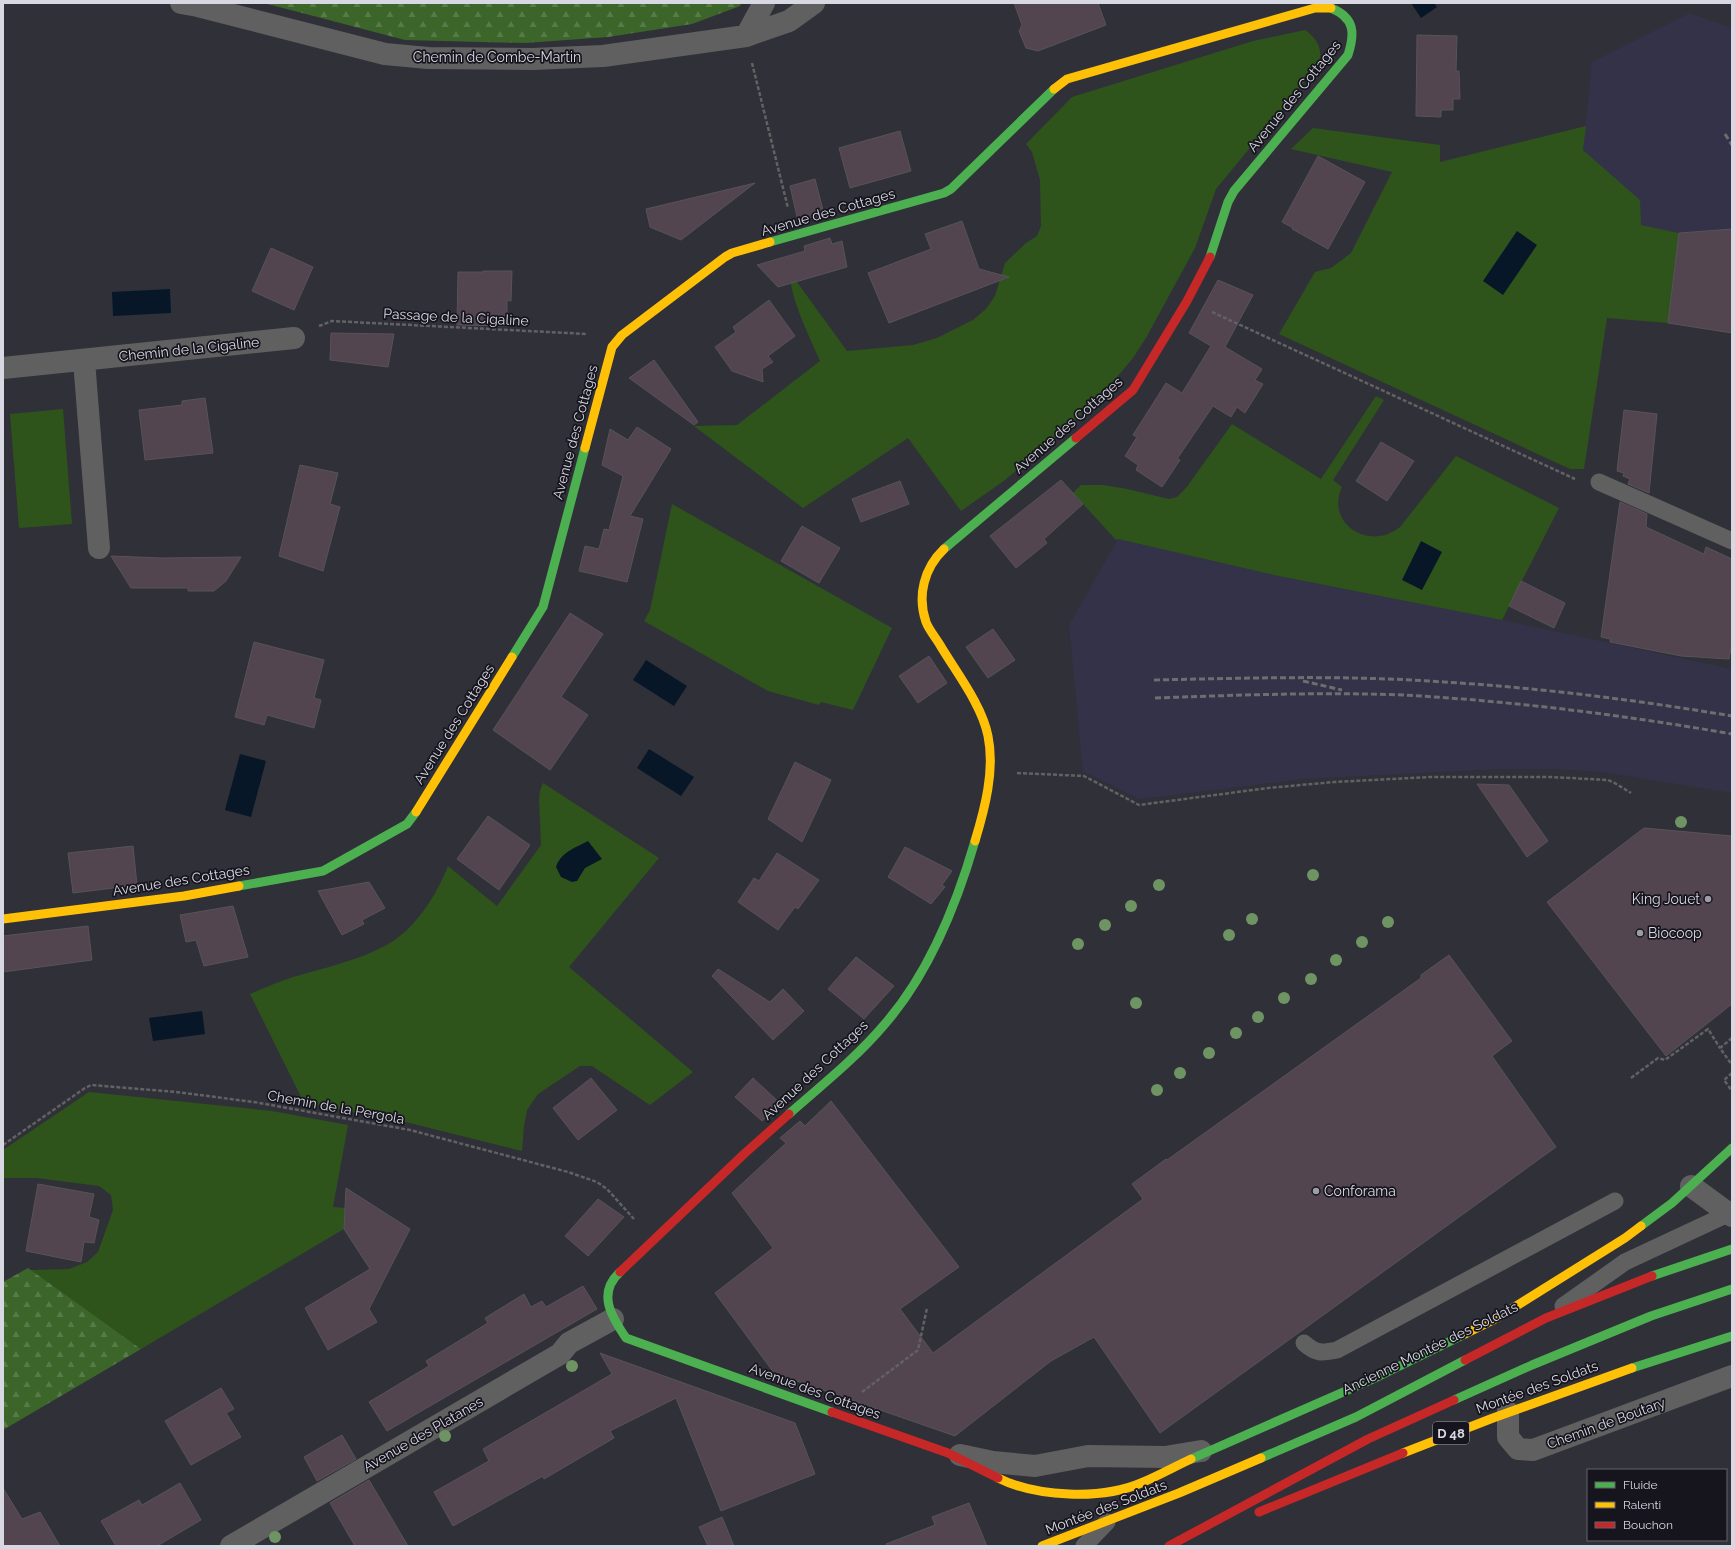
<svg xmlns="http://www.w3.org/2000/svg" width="1735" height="1549" font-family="Raleway,sans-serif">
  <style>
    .built { fill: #333248 }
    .grass { fill: #2e541c }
    .forest { fill: url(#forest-firs) }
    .water { fill: #071728 }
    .building { fill: #52454f; stroke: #575358 }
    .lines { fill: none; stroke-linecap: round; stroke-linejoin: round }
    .path { stroke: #626163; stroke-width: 2.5; stroke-dasharray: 4 2; stroke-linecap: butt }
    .lane { stroke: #616060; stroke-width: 17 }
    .street { stroke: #616060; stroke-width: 22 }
    .fast { stroke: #4caf50; stroke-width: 9 }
    .slow { stroke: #ffc107; stroke-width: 9 }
    .jam { stroke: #c62828; stroke-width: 9 }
    .rail { stroke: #6f6d70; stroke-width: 3; stroke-dasharray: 6 3; stroke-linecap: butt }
    .tree { fill: #6f9463 }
    .poi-dot { fill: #9d9da8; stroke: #16151d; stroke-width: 1.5 }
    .labels { text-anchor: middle; stroke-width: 3.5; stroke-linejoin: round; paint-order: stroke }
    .shield { fill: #16151d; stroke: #9e9ea8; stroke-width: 1 }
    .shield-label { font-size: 13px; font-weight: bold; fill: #d8d8e3 }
    .street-label { font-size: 14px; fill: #d8d8e3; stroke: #16151d }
    .poi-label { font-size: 14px; fill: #d8d8e3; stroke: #16151d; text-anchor: start }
  </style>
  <defs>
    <pattern id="forest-firs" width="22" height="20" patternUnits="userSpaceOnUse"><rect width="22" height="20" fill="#3c652a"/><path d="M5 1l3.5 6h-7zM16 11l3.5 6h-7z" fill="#577a49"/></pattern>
  </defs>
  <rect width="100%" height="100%" fill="#303039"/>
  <!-- built -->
  <path class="built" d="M 1690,13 L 1732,28 L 1732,229 L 1679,233 L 1641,225 L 1583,150 L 1592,62 Z
    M 1118,539 L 1274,575 L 1502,620 L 1732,669 L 1732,793 L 1604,772 L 1555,769 L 1498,769 L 1302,779 L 1140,799 L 1137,798 L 1083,771 L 1069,625 Z"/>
  <!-- grass -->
  <path class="grass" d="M 1305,30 C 1317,38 1324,50 1318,65 L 1216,189 L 1195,248 L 1146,338 L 1133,358 L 1107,389 L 1058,435 L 1005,480 L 961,511 L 908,438 L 803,508 L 694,426 L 737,425 L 820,361 C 808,333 792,303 789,271 L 847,351 L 913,345 L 937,338 L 973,320 L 986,309 L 995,296 L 1005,263 L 1026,243 L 1037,236 L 1041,226 L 1040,180 L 1032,152 L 1026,144 L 1072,97 L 1253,41 Z
    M 1586,126 L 1583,150 L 1640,200 L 1641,225 L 1679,233 L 1668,323 L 1607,318 L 1584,469 L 1570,469 L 1279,334 L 1315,272 L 1331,268 L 1351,253 L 1392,172 L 1291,149 L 1313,128 L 1440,145 L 1440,162 Z
    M 1376,396 L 1384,400 L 1333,480 L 1342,487 C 1325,523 1369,552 1400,527 L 1456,456 L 1559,508 L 1502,620 L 1274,575 L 1118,539 L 1116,540 L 1073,493 L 1081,485 L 1103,485 L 1127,489 L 1169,499 L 1177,497 L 1186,488 L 1232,424 L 1321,479 Z
    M 63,409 L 72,524 L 19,528 L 10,414 Z
    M 672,504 L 892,628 L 853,710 L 821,702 L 819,705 L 768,691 L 644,621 L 650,610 Z
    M 543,783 L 659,858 L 569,967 L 693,1072 L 650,1105 L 592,1066 L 580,1066 L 538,1094 L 527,1110 L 524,1126 L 522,1151 L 406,1122 L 304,1103 L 250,994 C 264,988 278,982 293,977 C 324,968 356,961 385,946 C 415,930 436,896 448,866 L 497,906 L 541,845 L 539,800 L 540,791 Z
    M 89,1092 L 272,1111 L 348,1125 L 333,1207 L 345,1208 L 344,1229 L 141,1349 L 30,1270 L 69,1269 L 87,1262 L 98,1252 L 113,1210 L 111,1195 L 99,1186 L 37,1178 L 3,1178 L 3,1150 Z"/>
  <!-- forest -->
  <path class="forest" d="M 264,3 L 741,3 L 740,6 L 692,24 L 608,37 L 525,43 L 405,40 Z
    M 28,1268 L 141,1349 L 3,1430 L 3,1282 Z"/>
  <!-- water -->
  <path class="water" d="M 1411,3 L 1434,3 L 1437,7 L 1421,18 Z
    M 1517,231 L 1537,245 L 1503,295 L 1483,281 Z
    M 170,289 L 171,313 L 113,316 L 112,292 Z
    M 1421,541 L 1442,552 L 1422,590 L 1402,580 Z
    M 646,660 L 687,686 L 674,706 L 633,680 Z
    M 649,749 L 694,777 L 681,796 L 637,768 Z
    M 240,754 L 266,761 L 251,817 L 225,810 Z
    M 588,841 L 602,859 L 585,868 L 577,881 L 572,882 L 561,877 L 556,867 C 561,852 575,848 588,841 Z
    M 202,1011 L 205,1034 L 153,1041 L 149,1018 Z"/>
  <!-- building -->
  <path class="building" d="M 1014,3 L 1098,3 L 1106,25 L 1038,51 L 1026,48 L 1019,31 L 1022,25 Z
    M 1417,35 L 1457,36 L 1456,71 L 1459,71 L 1460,99 L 1453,99 L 1453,110 L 1441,110 L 1441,117 L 1416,116 Z
    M 900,131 L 911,171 L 850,188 L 839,148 Z
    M 1318,156 L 1365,182 L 1328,249 L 1292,229 L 1293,228 L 1282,222 Z
    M 815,179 L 824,214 L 798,221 L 790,186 Z
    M 755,183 L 681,240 L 650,227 L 646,209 Z
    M 962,221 L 979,269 L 1009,277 L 889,323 L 868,273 L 931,249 L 925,234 Z
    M 1732,229 L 1732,333 L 1668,323 L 1679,233 Z
    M 830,238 L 832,244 L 842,241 L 847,267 L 778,287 L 757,265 L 805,251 L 804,246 Z
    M 271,248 L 313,267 L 294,310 L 252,291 Z
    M 483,271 L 512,271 L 511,301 L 507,300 L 507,326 L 457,325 L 458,272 L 483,272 Z
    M 1218,280 L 1253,295 L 1225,347 L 1262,369 L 1255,380 L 1263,384 L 1245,413 L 1237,407 L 1231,417 L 1213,406 L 1177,459 L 1180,460 L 1162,487 L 1136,470 L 1138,465 L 1125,456 L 1137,437 L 1133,435 L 1166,383 L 1182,393 L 1211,346 L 1189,333 Z
    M 769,300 L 795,336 L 768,356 L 773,362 L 762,369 L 763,382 L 732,371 L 715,347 L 736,332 L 733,327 Z
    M 331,333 L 394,334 L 388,367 L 330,360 Z
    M 654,360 L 698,422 L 694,425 L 629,378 Z
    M 205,398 L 213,453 L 145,460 L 139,410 L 182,405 L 182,401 Z
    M 1624,410 L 1657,414 L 1649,493 L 1628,484 L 1630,479 L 1623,476 L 1624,473 L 1617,471 Z
    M 637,427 L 671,449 L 630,516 L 643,519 L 627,582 L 579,571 L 585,546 L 599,549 L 604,529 L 609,530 L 623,476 L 602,465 L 610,429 L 628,440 Z
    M 1381,442 L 1414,461 L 1387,501 L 1356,481 Z
    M 300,465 L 338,473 L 330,504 L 340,507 L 323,571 L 279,556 Z
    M 1061,480 L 1083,504 L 1044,539 L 1047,543 L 1016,568 L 990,536 Z
    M 900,481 L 909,504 L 861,522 L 852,499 Z
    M 1620,502 L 1647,514 L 1646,527 L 1704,554 L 1706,547 L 1732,559 L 1732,643 L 1729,659 L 1681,656 L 1610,642 L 1610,639 L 1601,637 Z
    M 802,526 L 840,548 L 819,583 L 781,561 Z
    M 111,556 L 162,558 L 241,557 L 226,581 L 214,591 L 188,591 L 188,588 L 131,588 Z
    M 1521,581 L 1565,603 L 1554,628 L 1509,606 Z
    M 570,613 L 603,634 L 561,697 L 588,715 L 550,770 L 493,730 Z
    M 993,629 L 1015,660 L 988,678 L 966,647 Z
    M 254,642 L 324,660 L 314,698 L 321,700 L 314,728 L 267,715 L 264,725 L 235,717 Z
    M 929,656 L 947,683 L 918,703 L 899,676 Z
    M 795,762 L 831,780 L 802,842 L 768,819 Z
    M 1477,784 L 1509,785 L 1548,841 L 1527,857 Z
    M 488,816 L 530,845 L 499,890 L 457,859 Z
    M 1644,828 L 1732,836 L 1732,1004 L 1666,1056 L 1547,902 Z
    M 133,846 L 137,885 L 73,893 L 68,853 Z
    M 905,847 L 952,871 L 942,885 L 945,887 L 931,904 L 888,877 Z
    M 777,853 L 819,880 L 798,909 L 795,907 L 778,930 L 738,902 L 754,878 L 759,881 Z
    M 369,882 L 385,908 L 362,920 L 364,924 L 342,935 L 318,891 Z
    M 233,906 L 248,957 L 204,966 L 196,940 L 186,942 L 180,915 Z
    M 88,926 L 92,960 L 3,972 L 3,936 Z
    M 1449,955 L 1512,1041 L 1492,1056 L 1556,1147 L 1160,1433 L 1094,1337 L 1051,1361 L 955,1436 L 774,1373 L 715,1293 L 773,1248 L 732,1193 L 786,1143 L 780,1138 L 800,1121 L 805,1126 L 831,1101 L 959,1267 L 900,1309 L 933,1353 L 1143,1199 L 1132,1184 L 1166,1159 L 1167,1160 L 1421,978 L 1421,975 Z
    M 856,957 L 894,986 L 864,1019 L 828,989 Z
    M 718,969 L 770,1002 L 783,989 L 804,1011 L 773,1040 L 712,976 Z
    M 591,1078 L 617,1110 L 578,1140 L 553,1108 Z
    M 753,1078 L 781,1104 L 762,1121 L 735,1097 Z
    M 38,1184 L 94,1194 L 89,1217 L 99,1220 L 94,1243 L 84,1242 L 81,1262 L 26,1251 Z
    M 346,1188 L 410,1229 L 369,1309 L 377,1322 L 328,1350 L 305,1308 L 370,1269 L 344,1229 Z
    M 598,1199 L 624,1217 L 588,1256 L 565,1236 Z
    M 583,1286 L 597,1309 L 387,1431 L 369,1402 L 429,1366 L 426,1361 L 488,1323 L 485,1318 L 524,1294 L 531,1307 L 542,1301 L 546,1307 Z
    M 600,1353 L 795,1423 L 815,1474 L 721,1511 L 676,1398 L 610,1431 L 614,1438 L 544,1479 L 543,1476 L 453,1526 L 434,1492 L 489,1461 L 483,1449 L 612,1374 Z
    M 221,1388 L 234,1409 L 226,1413 L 241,1437 L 191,1465 L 165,1421 Z
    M 342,1435 L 356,1459 L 317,1481 L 304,1457 Z
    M 369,1480 L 408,1546 L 355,1546 L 330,1503 Z
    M 180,1483 L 201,1520 L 157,1546 L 116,1546 L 101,1521 L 139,1500 L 142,1505 Z
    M 3,1488 L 22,1519 L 40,1512 L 60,1546 L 3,1546 Z
    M 969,1503 L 987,1546 L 887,1546 L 886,1544 L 935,1525 L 932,1517 Z
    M 722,1517 L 734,1546 L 708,1546 L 699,1527 Z"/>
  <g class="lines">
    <!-- path -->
    <path class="path" d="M 752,63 L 788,208
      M 1212,312 L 1575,479
      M 319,326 L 332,321 L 587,334
      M 1017,773 L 1084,776 L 1139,805 L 1268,788 L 1334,782 L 1430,777 L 1551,777 L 1608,780 L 1613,782 L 1631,793
      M 1732,1038 L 1720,1048 L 1732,1065
      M 1732,1073 L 1724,1080 L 1732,1091
      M 1631,1078 L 1658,1058 L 1665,1060 L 1708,1029 L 1720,1048
      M 3,1145 L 85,1088 L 91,1085 L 176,1092 L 254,1102 L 410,1130 L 568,1172 L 597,1182 L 607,1189 L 634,1219
      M 862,1392 L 918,1350 L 927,1308"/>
    <!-- lane -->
    <path class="lane" d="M 1599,482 L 1732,541
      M 1563,1306 L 1625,1262 L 1732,1212
      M 1304,1343 C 1316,1354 1322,1353 1337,1350 L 1615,1201
      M 1084,1546 L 1107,1522"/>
    <!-- street -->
    <path class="street" d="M 181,3 L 198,6 L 385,54 L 428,58 L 533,59 L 603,56 L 746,36
      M 764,3 L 746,36 L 789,21 L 814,3
      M 84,361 L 99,548
      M 3,368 L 294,338
      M 1691,1186 L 1732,1216
      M 1508,1412 L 1508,1437 L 1518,1449 L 1533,1450 L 1732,1376
      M 960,1455 L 993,1462 L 1035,1466 L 1088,1456 L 1165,1457 L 1201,1451
      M 231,1546 L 560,1354 L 569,1343 L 613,1319"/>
    <!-- fast -->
    <path class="fast" d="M 770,242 L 944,193 L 951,189 L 1054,89
      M 1210,257 L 1228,202 L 1234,191 L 1348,55 C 1355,33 1355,18 1331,8
      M 944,549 L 1076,438
      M 512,657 L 543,607 L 585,448
      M 239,886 L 323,871 L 407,824 L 416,812
      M 789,1114 C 822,1085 856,1058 884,1025 C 928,975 957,903 975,841
      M 1641,1226 L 1672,1203 L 1732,1148
      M 620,1272 C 597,1293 611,1316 626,1338 L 832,1412
      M 1652,1276 L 1732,1249
      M 1632,1368 L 1732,1336
      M 1454,1400 L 1532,1365 L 1651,1316 L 1732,1289
      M 1261,1458 L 1356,1417 L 1465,1360
      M 1191,1459 L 1373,1379 L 1465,1334"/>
    <!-- slow -->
    <path class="slow" d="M 1054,89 L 1067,79 L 1315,8 L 1331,8
      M 585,448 L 612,347 L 622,335 L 725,257 L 732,253 L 770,242
      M 944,549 C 924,568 917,596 926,622 C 929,630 936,638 940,645 C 956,672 982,705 988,736 C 995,770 985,808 975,841
      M 416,812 L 512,657
      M 3,919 L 184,896 L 239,886
      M 1465,1334 L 1497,1318 L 1625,1238 L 1641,1226
      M 1403,1453 L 1493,1418 L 1632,1368
      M 998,1478 C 1036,1497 1102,1500 1141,1483 C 1158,1476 1174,1467 1191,1459
      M 1042,1546 L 1179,1493 L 1261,1458"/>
    <!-- jam -->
    <path class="jam" d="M 1076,438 L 1133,390 L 1187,301 L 1210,257
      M 620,1272 L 744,1154 L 789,1114
      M 1465,1360 L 1546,1318 L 1652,1276
      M 832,1412 L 948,1453 L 998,1478
      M 1259,1512 L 1403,1453
      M 1169,1546 L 1368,1439 L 1454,1400"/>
    <!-- rail -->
    <path class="rail" d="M 1725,134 L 1732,145
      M 1154,680 C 1251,678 1347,675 1444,682 C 1541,688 1636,700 1732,716
      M 1303,681 L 1342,690
      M 1155,698 C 1238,695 1320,692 1403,695 C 1513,701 1623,715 1732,734"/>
  </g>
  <!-- trees -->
  <g class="tree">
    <circle cx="1681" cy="822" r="6"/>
    <circle cx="1313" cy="875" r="6"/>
    <circle cx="1159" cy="885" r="6"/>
    <circle cx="1131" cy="906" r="6"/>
    <circle cx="1252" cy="919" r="6"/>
    <circle cx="1388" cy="922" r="6"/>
    <circle cx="1105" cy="925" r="6"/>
    <circle cx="1229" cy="935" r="6"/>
    <circle cx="1362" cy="942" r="6"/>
    <circle cx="1078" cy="944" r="6"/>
    <circle cx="1336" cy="960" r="6"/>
    <circle cx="1311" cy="979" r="6"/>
    <circle cx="1284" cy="998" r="6"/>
    <circle cx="1136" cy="1003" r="6"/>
    <circle cx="1258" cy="1017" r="6"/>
    <circle cx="1236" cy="1033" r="6"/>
    <circle cx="1209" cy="1053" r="6"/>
    <circle cx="1180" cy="1073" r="6"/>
    <circle cx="1157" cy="1090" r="6"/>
    <circle cx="572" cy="1366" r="6"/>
    <circle cx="445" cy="1436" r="6"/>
    <circle cx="275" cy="1537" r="6"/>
  </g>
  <!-- markers -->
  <g class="poi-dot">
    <circle cx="1708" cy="899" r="4"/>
    <circle cx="1640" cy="933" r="4"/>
    <circle cx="1316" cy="1191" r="4"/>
  </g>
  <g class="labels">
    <!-- shield labels -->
    <rect class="shield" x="1433" y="1422" width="36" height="22" rx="3"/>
    <g class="shield-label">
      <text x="1451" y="1438">D 48</text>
    </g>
    <!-- street labels -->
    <g class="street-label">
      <text x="497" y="62">Chemin de Combe-Martin</text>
      <text transform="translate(1294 96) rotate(-51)" y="5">Avenue des Cottages</text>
      <text transform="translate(828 212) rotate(-16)" y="5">Avenue des Cottages</text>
      <text transform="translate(456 317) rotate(3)" y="5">Passage de la Cigaline</text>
      <text transform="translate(189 349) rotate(-6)" y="5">Chemin de la Cigaline</text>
      <text transform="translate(1068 425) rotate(-41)" y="5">Avenue des Cottages</text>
      <text transform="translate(575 432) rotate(-75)" y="5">Avenue des Cottages</text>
      <text transform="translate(454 724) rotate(-58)" y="5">Avenue des Cottages</text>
      <text transform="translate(181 880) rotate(-9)" y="5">Avenue des Cottages</text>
      <text transform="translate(815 1070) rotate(-43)" y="5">Avenue des Cottages</text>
      <text transform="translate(336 1107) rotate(10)" y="5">Chemin de la Pergola</text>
      <text transform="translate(1430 1348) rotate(-26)" y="5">Ancienne Montée des Soldats</text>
      <text transform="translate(1537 1387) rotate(-20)" y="5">Montée des Soldats</text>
      <text transform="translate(815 1391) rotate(20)" y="5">Avenue des Cottages</text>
      <text transform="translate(1606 1423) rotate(-20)" y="5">Chemin de Boutary</text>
      <text transform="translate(423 1434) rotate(-30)" y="5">Avenue des Platanes</text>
      <text transform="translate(1106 1507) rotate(-21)" y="5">Montée des Soldats</text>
    </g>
    <!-- poi labels -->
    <g class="poi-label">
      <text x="1700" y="904" text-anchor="end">King Jouet</text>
      <text x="1648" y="938">Biocoop</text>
      <text x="1324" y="1196">Conforama</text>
    </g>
  </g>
  <!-- border -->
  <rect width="1735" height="1549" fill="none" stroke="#d8d8e3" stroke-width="8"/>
  <!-- legend -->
  <rect x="1587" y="1469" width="140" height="72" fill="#16151d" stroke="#64636c"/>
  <rect x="1595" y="1482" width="20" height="6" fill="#4caf50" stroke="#64636c"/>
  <text x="1623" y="1489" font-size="12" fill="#d8d8e3">Fluide</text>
  <rect x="1595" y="1502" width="20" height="6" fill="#ffc107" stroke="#64636c"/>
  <text x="1623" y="1509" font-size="12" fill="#d8d8e3">Ralenti</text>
  <rect x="1595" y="1522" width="20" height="6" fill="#c62828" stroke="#64636c"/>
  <text x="1623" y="1529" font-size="12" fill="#d8d8e3">Bouchon</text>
</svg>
